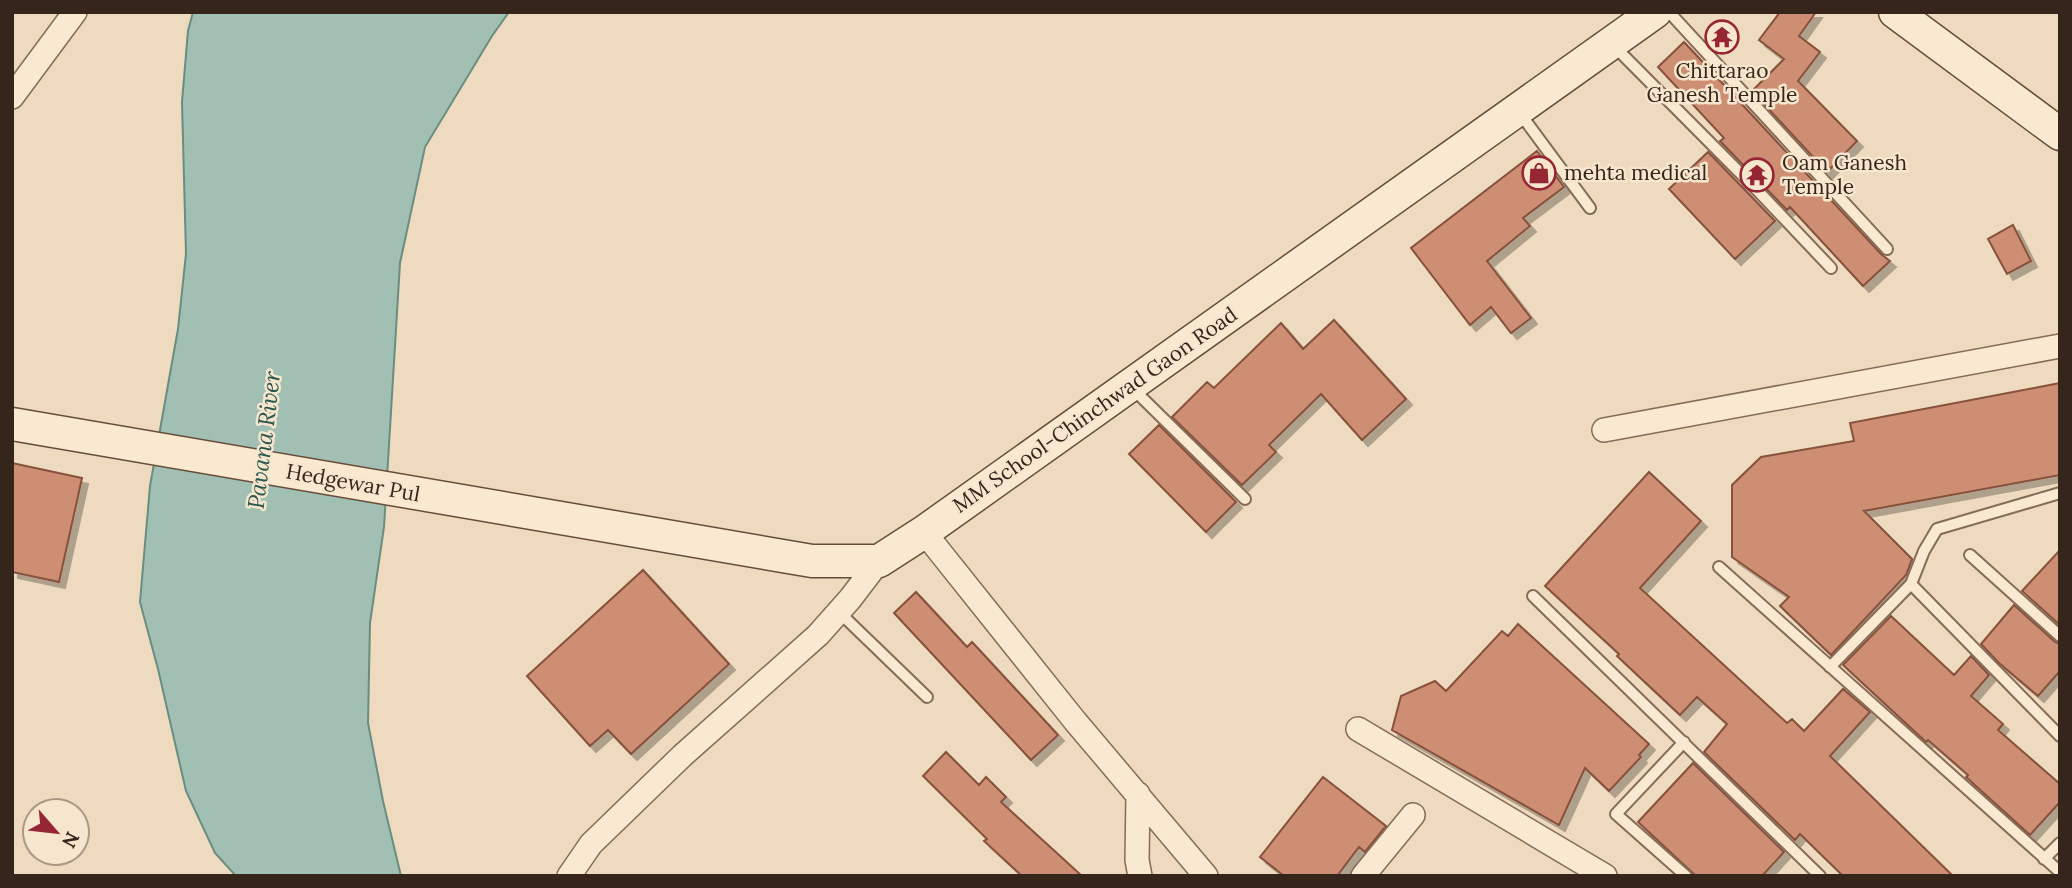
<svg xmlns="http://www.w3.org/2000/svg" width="2072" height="888" font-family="Lora,serif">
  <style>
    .water { fill: #a1c0b3; stroke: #698d80; stroke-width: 2 }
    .building { fill: #cd8e73; stroke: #86513c; stroke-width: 2; filter: url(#shadow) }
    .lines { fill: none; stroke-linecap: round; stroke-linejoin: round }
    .lane-casing { stroke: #866b56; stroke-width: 14 }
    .street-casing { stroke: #866b56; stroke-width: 26 }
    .secondary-casing { stroke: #684c3a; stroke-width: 35 }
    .lane { stroke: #f9e9d1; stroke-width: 10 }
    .street { stroke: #f9e9d1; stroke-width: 23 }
    .secondary { stroke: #f9e9d1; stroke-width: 32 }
    .labels { text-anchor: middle; stroke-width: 5; stroke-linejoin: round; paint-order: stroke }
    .poi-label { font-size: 21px; fill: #35251b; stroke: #f6e6cd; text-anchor: start }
    .street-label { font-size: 21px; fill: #35251b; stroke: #f6e6cd }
    .water-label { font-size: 23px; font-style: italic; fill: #2a564e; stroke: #f6e6cd }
  </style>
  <defs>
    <filter id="shadow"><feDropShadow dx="6" dy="6" stdDeviation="0" flood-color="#0004"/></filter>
  </defs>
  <rect width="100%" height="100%" fill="#eedabe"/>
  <!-- water -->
  <path class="water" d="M 193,12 L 509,12 L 492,36 L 425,147 L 400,263 L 384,527 L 370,623 L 368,723 L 383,801 L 401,876 L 236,876 L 215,853 L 186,791 L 158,669 L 140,602 L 150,486 L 178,329 L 186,254 L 182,102 L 188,31 Z"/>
  <!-- building -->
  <path class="building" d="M 1780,12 L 1816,12 L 1799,36 L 1820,52 L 1798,81 L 1857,141 L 1827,172 L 1752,91 L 1784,59 L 1759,40 Z
    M 1684,42 L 1881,254 L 1890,261 L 1863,286 L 1790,207 L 1787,210 L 1720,141 L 1724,138 L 1658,67 Z
    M 1537,151 L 1564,187 L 1523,218 L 1530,226 L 1487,261 L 1531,318 L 1511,333 L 1491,307 L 1470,325 L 1411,248 Z
    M 1708,152 L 1775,221 L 1735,259 L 1669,189 Z
    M 2013,225 L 2031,261 L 2007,274 L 1988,239 Z
    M 1334,320 L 1406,399 L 1362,440 L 1321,394 L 1269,445 L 1276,452 L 1242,485 L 1172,417 L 1207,382 L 1214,388 L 1281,323 L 1303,349 Z
    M 2060,383 L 2060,475 L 1864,511 L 1912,559 L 1906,575 L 1831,655 L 1780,606 L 1789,597 L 1732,557 L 1732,485 L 1761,457 L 1854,441 L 1850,423 Z
    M 1159,425 L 1236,502 L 1206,532 L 1129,454 Z
    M 12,463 L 82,478 L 59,582 L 12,572 Z
    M 1649,472 L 1701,521 L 1640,588 L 1787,723 L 1792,719 L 1804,731 L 1843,689 L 1870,712 L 1830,756 L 1953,876 L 1843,876 L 1800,834 L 1795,840 L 1704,752 L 1727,724 L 1697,697 L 1680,715 L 1617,656 L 1619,654 L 1545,586 Z
    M 2060,550 L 2060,625 L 2022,591 Z
    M 643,570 L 729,664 L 631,754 L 608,730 L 590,746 L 527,676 Z
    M 916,592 L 967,647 L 972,642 L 1058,735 L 1031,760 L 894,613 Z
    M 2014,605 L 2055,642 L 2060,644 L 2060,671 L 2038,696 L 1999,663 L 1981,644 Z
    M 1891,616 L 1954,675 L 1971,656 L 1989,675 L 1971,696 L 2003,724 L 1998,730 L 2060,784 L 2060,802 L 2030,835 L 1966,777 L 1968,775 L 1928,740 L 1926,742 L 1843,665 Z
    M 1518,624 L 1649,744 L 1639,755 L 1641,757 L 1609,791 L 1585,768 L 1559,825 L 1392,730 L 1401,696 L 1435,681 L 1446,691 L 1502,631 L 1508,636 Z
    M 946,752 L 979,785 L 986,777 L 1006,797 L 1001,802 L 1082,876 L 1022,876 L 984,841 L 987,839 L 923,776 Z
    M 1693,763 L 1784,852 L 1762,876 L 1696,876 L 1638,822 Z
    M 1323,777 L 1386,826 L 1365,852 L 1359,847 L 1337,876 L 1284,876 L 1260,857 Z"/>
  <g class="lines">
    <defs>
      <path id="lane" d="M 1669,12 L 1887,249
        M 1613,45 L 1759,192 L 1831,268
        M 1519,112 L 1590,208
        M 1132,388 L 1245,499
        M 2060,493 L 1937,529 L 1924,551 L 1911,584 L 2060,736
        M 1970,555 L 2060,636
        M 1719,567 L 2060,872
        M 1533,596 L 1820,876
        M 839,612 L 927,697
        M 1830,667 L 1911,584
        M 1684,742 L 1616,814 L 1686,876
        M 2044,859 L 2060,843"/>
      <path id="street" d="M 12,97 L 75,12
        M 1604,430 L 2060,346
        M 924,532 L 1075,721 L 1206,876
        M 1358,729 L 1605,876
        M 1138,794 L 1137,860 L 1140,876
        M 569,876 L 591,844 L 683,755 L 818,635 L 850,599 L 879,561
        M 1363,876 L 1413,815"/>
      <path id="secondary" d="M 1895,12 L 2060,134
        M 12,424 L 812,561 L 879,561 L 924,532 L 1655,12"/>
    </defs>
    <!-- lane casing -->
    <use href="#lane" class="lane-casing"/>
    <!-- street casing -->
    <use href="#street" class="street-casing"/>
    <!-- secondary casing -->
    <use href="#secondary" class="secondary-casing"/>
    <!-- lane -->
    <use href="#lane" class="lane"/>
    <!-- street -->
    <use href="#street" class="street"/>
    <!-- secondary -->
    <use href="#secondary" class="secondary"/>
  </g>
  <!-- icons -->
  <defs>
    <symbol id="temple-ring" viewBox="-11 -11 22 22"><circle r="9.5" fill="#f6e6cd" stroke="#962633" stroke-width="1.5"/><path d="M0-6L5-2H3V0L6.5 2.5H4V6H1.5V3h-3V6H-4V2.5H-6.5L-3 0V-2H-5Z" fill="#962633"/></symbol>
    <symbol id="shop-ring" viewBox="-11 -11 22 22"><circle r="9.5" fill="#f6e6cd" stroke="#962633" stroke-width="1.5"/><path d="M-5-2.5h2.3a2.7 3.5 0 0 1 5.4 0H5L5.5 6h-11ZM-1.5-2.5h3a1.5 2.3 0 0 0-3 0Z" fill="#962633"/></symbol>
  </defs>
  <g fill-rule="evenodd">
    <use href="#temple-ring" x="1703" y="18" width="38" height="38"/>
    <use href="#shop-ring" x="1520" y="154" width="38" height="38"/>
    <use href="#temple-ring" x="1738" y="156" width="38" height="38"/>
  </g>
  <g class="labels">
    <!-- poi labels -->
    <g class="poi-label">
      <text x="1722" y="78" text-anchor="middle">Chittarao<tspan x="1722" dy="24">Ganesh Temple</tspan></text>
      <text x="1782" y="170">Oam Ganesh<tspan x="1782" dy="24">Temple</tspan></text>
      <text x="1564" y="180">mehta medical</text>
    </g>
    <!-- street labels -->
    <g class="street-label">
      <text transform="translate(1095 410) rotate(-35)" y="7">MM School-Chinchwad Gaon Road</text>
      <text transform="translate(353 483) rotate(10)" y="7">Hedgewar Pul</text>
    </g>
    <!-- water labels -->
    <g class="water-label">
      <text transform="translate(264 440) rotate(-83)" y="8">Pavana River</text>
    </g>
  </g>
  <!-- border -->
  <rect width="2072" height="888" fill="none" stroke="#35251b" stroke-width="28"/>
  <!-- north arrow -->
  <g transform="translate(56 832) rotate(118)"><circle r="33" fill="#f6e6cd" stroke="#a99986" stroke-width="2"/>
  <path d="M0-5L12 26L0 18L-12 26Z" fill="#962633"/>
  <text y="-10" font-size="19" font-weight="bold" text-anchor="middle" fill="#35251b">N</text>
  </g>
</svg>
